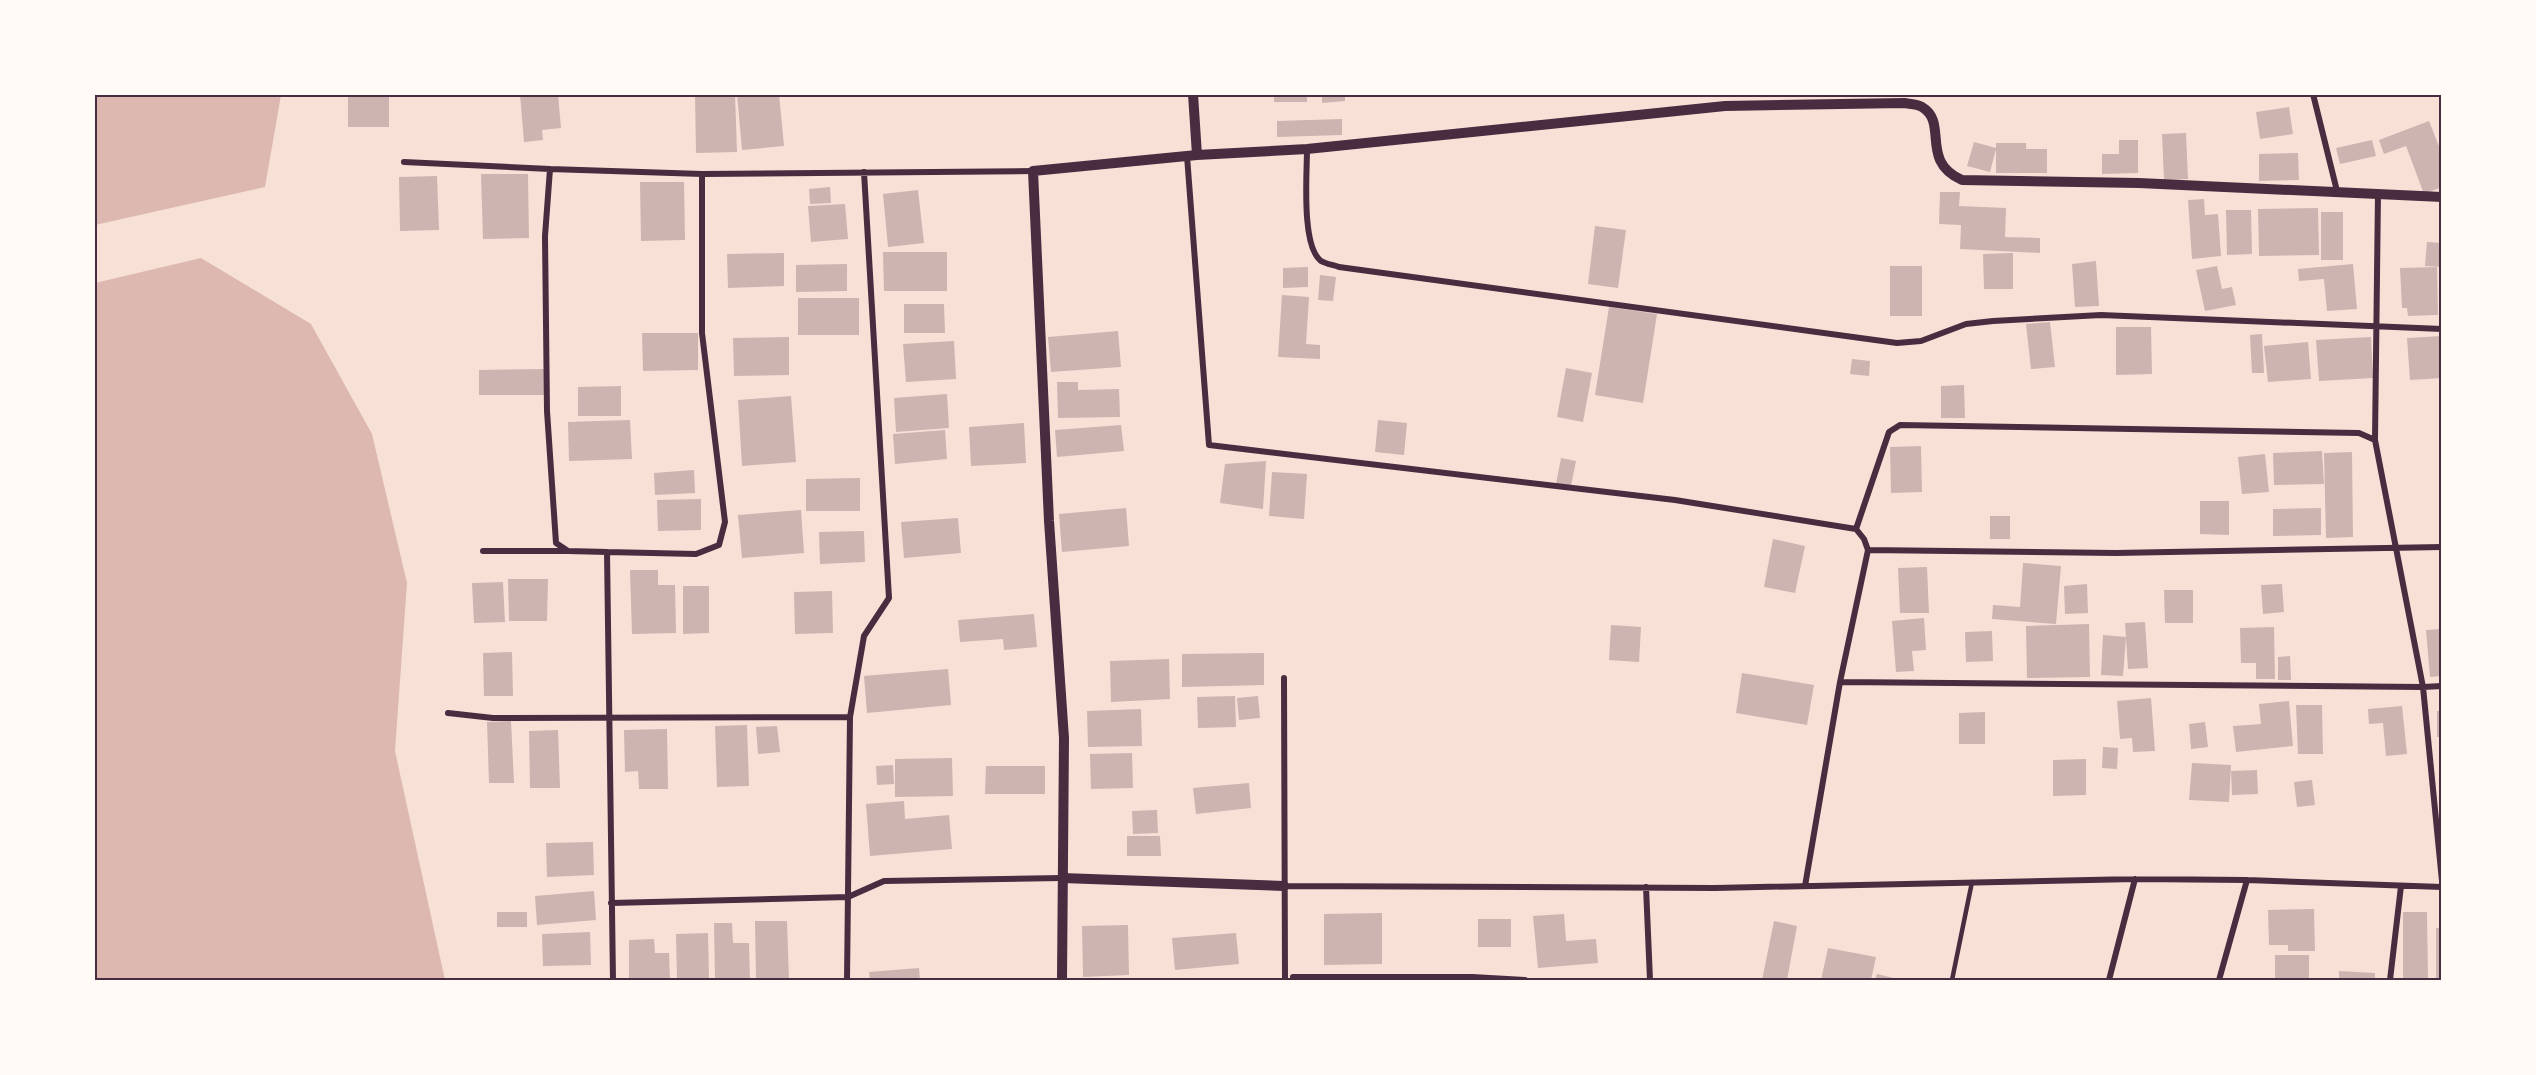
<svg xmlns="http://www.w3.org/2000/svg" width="2536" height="1075" font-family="Jost,sans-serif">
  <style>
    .water { fill: #dcb8b0 }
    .building { fill: #ccb4b1 }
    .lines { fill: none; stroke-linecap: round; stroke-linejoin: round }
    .service { stroke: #4a2c40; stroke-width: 4.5 }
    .minor { stroke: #4a2c40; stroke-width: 6 }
    .tertiary { stroke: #4a2c40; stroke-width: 10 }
    .neatline { fill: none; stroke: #4a2c40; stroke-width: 2 }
  </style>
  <rect width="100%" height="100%" fill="#f7e1d7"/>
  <!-- water -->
  <path class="water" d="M 94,95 L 281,95 L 265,187 L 95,225 Z
    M 201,258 L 311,324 L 372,434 L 407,583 L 395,751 L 445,980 L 95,980 L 95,283 Z"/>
  <!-- building -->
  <path class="building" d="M 348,94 L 389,94 L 389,127 L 348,127 Z
    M 520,94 L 558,94 L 561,128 L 542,130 L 543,140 L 524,142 Z
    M 695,94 L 735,94 L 737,152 L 696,153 Z
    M 737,94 L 779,94 L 784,146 L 742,150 Z
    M 1274,94 L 1307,94 L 1307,102 L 1274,102 Z
    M 1322,94 L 1345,94 L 1345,101 L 1322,103 Z
    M 2289,107 L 2293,134 L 2260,139 L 2256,112 Z
    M 1342,119 L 1342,135 L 1277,137 L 1277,121 Z
    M 2429,121 L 2442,154 L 2442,187 L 2424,194 L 2406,146 L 2384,154 L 2379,140 Z
    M 2186,133 L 2188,179 L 2164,180 L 2162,134 Z
    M 2119,140 L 2138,140 L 2138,173 L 2102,174 L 2102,154 L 2119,154 Z
    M 2372,140 L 2376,156 L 2340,164 L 2336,148 Z
    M 1974,142 L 1996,148 L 1996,143 L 2026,143 L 2026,149 L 2047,149 L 2047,173 L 1996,173 L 1996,149 L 1990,172 L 1967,166 Z
    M 2298,153 L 2299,180 L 2259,181 L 2259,154 Z
    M 481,174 L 528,174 L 529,238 L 483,239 Z
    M 437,176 L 439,230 L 400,231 L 399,177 Z
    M 640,182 L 684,182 L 685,240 L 641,241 Z
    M 830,187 L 831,203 L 810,204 L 809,189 Z
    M 918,190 L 924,243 L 888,247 L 883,194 Z
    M 1940,192 L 1960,192 L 1959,206 L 2006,208 L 2005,237 L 2040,238 L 2040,253 L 1960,249 L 1961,225 L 1939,224 Z
    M 2204,199 L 2205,215 L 2218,214 L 2221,256 L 2192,259 L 2188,200 Z
    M 845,204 L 848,239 L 811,242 L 808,206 Z
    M 2318,208 L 2319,255 L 2259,256 L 2258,209 Z
    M 2226,210 L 2251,210 L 2252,254 L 2227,255 Z
    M 2321,212 L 2343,212 L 2343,260 L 2321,260 Z
    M 1595,226 L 1626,230 L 1618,288 L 1588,284 Z
    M 2427,242 L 2442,243 L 2442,267 L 2425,266 Z
    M 883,252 L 947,252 L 947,291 L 884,291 Z
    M 784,253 L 784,286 L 728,288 L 727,254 Z
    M 2013,253 L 2013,289 L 1984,289 L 1983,254 Z
    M 2096,261 L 2099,306 L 2075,307 L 2072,264 Z
    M 847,264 L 847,291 L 796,292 L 796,265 Z
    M 2353,264 L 2357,309 L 2327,311 L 2324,279 L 2299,281 L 2298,269 Z
    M 1890,266 L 1922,266 L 1922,316 L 1890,316 Z
    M 2217,266 L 2222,289 L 2232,287 L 2236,305 L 2205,311 L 2196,270 Z
    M 1308,267 L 1308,287 L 1283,288 L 1283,268 Z
    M 2437,267 L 2438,315 L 2408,316 L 2407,308 L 2402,308 L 2400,268 Z
    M 1320,275 L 1336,277 L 1333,301 L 1318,300 Z
    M 1282,295 L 1309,297 L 1306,344 L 1320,345 L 1320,359 L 1278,357 Z
    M 798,298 L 859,298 L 859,335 L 798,335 Z
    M 904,304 L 944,304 L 945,333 L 904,333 Z
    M 1609,307 L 1657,314 L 1643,403 L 1595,395 Z
    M 2050,322 L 2055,367 L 2031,369 L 2026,324 Z
    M 2116,327 L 2151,327 L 2152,374 L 2116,375 Z
    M 1118,331 L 1121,367 L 1051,372 L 1048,337 Z
    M 642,333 L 698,333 L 698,370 L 643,371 Z
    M 2262,334 L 2264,373 L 2252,373 L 2250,335 Z
    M 2442,336 L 2442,378 L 2410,380 L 2407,338 Z
    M 789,337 L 789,375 L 734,376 L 733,338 Z
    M 2371,337 L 2373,378 L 2319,381 L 2316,340 Z
    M 954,341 L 956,379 L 906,382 L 903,344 Z
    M 2308,342 L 2311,379 L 2268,382 L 2264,346 Z
    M 1852,359 L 1870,361 L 1869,376 L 1850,374 Z
    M 1566,368 L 1592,373 L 1583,422 L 1557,417 Z
    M 544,369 L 544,395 L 479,395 L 479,370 Z
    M 1057,382 L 1078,382 L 1078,390 L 1119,389 L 1120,417 L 1058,418 Z
    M 1964,385 L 1965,418 L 1941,418 L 1941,386 Z
    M 621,386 L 621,416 L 578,416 L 578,387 Z
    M 947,394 L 949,428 L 896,432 L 894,398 Z
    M 791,396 L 796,462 L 742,466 L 738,400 Z
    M 630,420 L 632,459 L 569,461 L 568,422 Z
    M 1378,420 L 1407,423 L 1404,455 L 1375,452 Z
    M 1024,423 L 1026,463 L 971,466 L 969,427 Z
    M 1121,425 L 1124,451 L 1057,457 L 1055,430 Z
    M 945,430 L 947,459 L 895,464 L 893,434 Z
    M 1921,446 L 1922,492 L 1891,493 L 1890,447 Z
    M 2322,451 L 2324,484 L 2274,485 L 2273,453 Z
    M 2352,452 L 2353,537 L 2326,538 L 2324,453 Z
    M 2265,454 L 2269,492 L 2242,494 L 2238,457 Z
    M 1561,458 L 1576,461 L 1571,486 L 1556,484 Z
    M 1266,461 L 1263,509 L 1220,503 L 1225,464 Z
    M 694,470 L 695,493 L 655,495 L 654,473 Z
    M 1272,472 L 1307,474 L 1304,519 L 1269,516 Z
    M 860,478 L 860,511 L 806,511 L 806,479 Z
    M 701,499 L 701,530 L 658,531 L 657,500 Z
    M 2200,501 L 2229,501 L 2229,535 L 2200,534 Z
    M 1126,508 L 1129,546 L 1062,552 L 1059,514 Z
    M 2321,508 L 2321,535 L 2273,536 L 2273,509 Z
    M 801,510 L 804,553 L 742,558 L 738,515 Z
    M 1990,516 L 2010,516 L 2010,539 L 1990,539 Z
    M 958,518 L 961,553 L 904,558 L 901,522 Z
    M 864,531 L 865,562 L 820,564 L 819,532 Z
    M 1773,539 L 1805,546 L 1795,593 L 1764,587 Z
    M 2023,563 L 2061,566 L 2056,624 L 1992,619 L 1993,605 L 2020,607 Z
    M 1927,567 L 1929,613 L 1900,613 L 1898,568 Z
    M 630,570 L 658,570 L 658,585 L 675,585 L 676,633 L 632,634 Z
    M 508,579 L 548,579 L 547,621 L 509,621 Z
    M 503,582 L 505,622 L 474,623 L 472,583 Z
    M 2087,584 L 2088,613 L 2065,614 L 2064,586 Z
    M 2282,584 L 2284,612 L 2263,614 L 2261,585 Z
    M 683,586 L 709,586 L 709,633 L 683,634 Z
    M 2164,590 L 2193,590 L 2193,623 L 2165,623 Z
    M 832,591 L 833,633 L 795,634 L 794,592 Z
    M 1034,614 L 1037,647 L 1004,650 L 1003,639 L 960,642 L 958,620 Z
    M 1924,618 L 1926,650 L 1912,651 L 1914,671 L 1896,672 L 1892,621 Z
    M 2145,622 L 2148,668 L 2128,669 L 2125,623 Z
    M 2089,624 L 2090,677 L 2027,678 L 2026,626 Z
    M 1611,625 L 1641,627 L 1639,662 L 1609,660 Z
    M 2274,627 L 2275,679 L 2256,679 L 2256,663 L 2241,663 L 2240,628 Z
    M 2442,629 L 2442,676 L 2430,677 L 2426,630 Z
    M 1992,631 L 1993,661 L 1966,662 L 1965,632 Z
    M 2103,635 L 2126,637 L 2123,676 L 2101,675 Z
    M 512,652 L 513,696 L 484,696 L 483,653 Z
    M 1264,653 L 1264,685 L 1182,687 L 1182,654 Z
    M 2290,656 L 2291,680 L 2278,680 L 2278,657 Z
    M 1169,659 L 1170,699 L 1111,702 L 1110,661 Z
    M 948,669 L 951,705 L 867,713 L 864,676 Z
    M 1742,673 L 1814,685 L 1807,725 L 1736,713 Z
    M 1235,696 L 1236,727 L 1198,728 L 1197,697 Z
    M 1258,696 L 1260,718 L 1239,720 L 1237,698 Z
    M 2151,698 L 2155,751 L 2133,752 L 2132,738 L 2120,739 L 2117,701 Z
    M 2289,701 L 2293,746 L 2236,752 L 2233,726 L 2261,724 L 2259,704 Z
    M 2296,705 L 2322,705 L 2323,754 L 2298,754 Z
    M 2402,706 L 2407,754 L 2386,756 L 2383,723 L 2369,724 L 2368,709 Z
    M 1141,709 L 1142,746 L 1088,747 L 1087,711 Z
    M 2437,711 L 2442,711 L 2442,737 L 2437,737 Z
    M 1985,712 L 1985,744 L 1959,744 L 1959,713 Z
    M 511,721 L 514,783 L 489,783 L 487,722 Z
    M 2205,722 L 2208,747 L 2191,749 L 2189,724 Z
    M 747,725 L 749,786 L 717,787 L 715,726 Z
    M 777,726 L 780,752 L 758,754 L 756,727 Z
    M 667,729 L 668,789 L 639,789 L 638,771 L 625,772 L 624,730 Z
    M 558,730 L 560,788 L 530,788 L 529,731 Z
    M 2103,747 L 2118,748 L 2117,769 L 2102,768 Z
    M 1132,753 L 1133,788 L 1091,789 L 1090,754 Z
    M 952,758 L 953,796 L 895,797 L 895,759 Z
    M 2086,759 L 2086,795 L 2053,796 L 2053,760 Z
    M 2192,763 L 2231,765 L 2229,802 L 2189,800 Z
    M 893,765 L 894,784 L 877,785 L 876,766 Z
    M 986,766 L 1045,766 L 1045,794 L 985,794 Z
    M 2257,770 L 2258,794 L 2232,795 L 2231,771 Z
    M 2312,780 L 2315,805 L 2297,807 L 2294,782 Z
    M 1249,783 L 1251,808 L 1196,814 L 1193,788 Z
    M 904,801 L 905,819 L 949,815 L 952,849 L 870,856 L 866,804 Z
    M 1157,810 L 1158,833 L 1133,834 L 1132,811 Z
    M 1127,836 L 1160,836 L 1161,856 L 1127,856 Z
    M 593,842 L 594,875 L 547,877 L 546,843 Z
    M 594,891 L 596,920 L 537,925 L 535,896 Z
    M 2314,909 L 2315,951 L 2288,951 L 2288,945 L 2269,945 L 2268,910 Z
    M 497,912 L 527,912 L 527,927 L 497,927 Z
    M 2403,912 L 2427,912 L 2428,980 L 2403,980 Z
    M 1382,913 L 1382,964 L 1324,965 L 1324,914 Z
    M 1564,914 L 1566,941 L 1596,939 L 1598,963 L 1538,968 L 1533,916 Z
    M 1478,919 L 1511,919 L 1511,947 L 1478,947 Z
    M 755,921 L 787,921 L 789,980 L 756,980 Z
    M 1774,921 L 1797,926 L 1787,980 L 1762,980 Z
    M 714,923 L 732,923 L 733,943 L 749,943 L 750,980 L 715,980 Z
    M 1128,925 L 1129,975 L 1083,977 L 1082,926 Z
    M 2436,928 L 2442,928 L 2442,980 L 2436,980 Z
    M 590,932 L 591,965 L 543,966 L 542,934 Z
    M 708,933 L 709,980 L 677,980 L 676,934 Z
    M 1236,933 L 1239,964 L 1175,970 L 1172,938 Z
    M 654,939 L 655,953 L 669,953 L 670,980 L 629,980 L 629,940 Z
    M 1828,948 L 1876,957 L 1871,980 L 1821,980 Z
    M 2275,955 L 2309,955 L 2309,979 L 2275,979 Z
    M 919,968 L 920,980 L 870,980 L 869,972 Z
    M 2339,971 L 2375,973 L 2375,980 L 2339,980 Z
    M 1877,974 L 1902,980 L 1875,980 Z"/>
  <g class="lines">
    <!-- service -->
    <path class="service" d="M 1952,980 L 1972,882"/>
    <!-- minor -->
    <path class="minor" d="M 2313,94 L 2337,191
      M 1307,149 C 1307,173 1301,246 1321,261 C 1326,264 1334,265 1339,267 L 1897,343 L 1921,341 L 1966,324 L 1993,321 L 2101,315 L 2442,329
      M 1187,156 L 1209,445 L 1675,500 L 1856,529 L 1864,539 L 1868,550 L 1840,682 L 1805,886
      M 404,162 L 550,169
      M 2375,440 L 2378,193
      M 1868,550 L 2116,553 L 2442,547
      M 483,551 L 567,551
      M 607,552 L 568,551 L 556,543 L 547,411 L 545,236 L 550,169 L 702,174 L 1033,171
      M 1284,678 L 1285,980
      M 1840,682 L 2423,687 L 2375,440 L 2359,433 L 1900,425 L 1889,432 L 1856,529
      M 2442,686 L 2423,687 L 2442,881
      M 448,713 L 493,718 L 850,717 L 847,980
      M 850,717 L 864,636 L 889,598 L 864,172
      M 1284,886 L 1715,888 L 2135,879 L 2247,880 L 2442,887
      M 1646,887 L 1650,980
      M 611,903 L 848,897 L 884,881 L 1062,878
      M 1293,977 L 1472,977 L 1525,980
      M 613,980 L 607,552 L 696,554 L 719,545 L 725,522 L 702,333 L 702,174
      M 2109,980 L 2135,879
      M 2219,980 L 2247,880
      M 2390,980 L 2401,886"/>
    <!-- tertiary -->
    <path class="tertiary" d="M 1193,94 L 1197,155
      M 1062,878 L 1284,886
      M 1062,980 L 1064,738 L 1049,521 L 1033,171 L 1197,155 L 1307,149 L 1725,106 L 1904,103 C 1909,104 1918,104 1922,107 C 1949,123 1919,161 1962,180 L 2139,183 L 2442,197"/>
  </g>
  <!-- border -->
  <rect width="2536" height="1075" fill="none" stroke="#fffaf5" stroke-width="192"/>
  <rect x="96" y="96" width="2344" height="883" class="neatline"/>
</svg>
